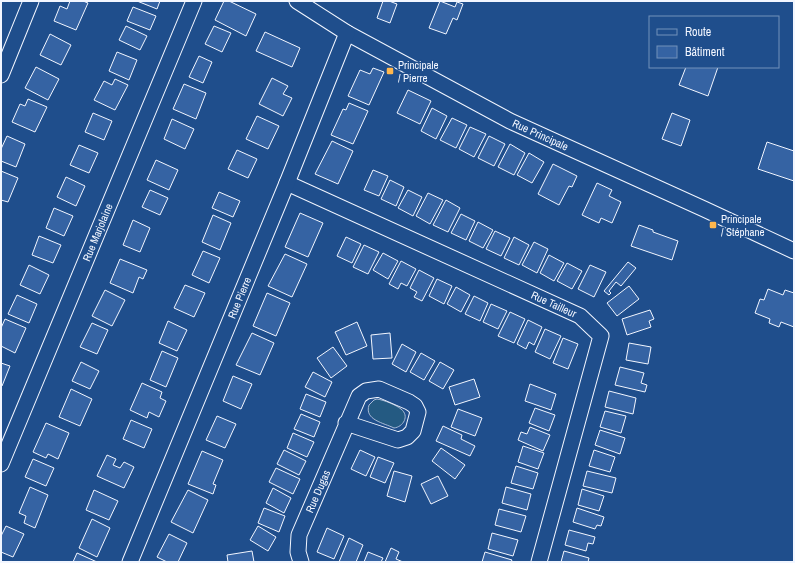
<svg xmlns="http://www.w3.org/2000/svg" width="795" height="563" font-family="'Archivo Narrow',sans-serif">
  <style>
    .green { fill: #245a82; stroke: #a8bbd7 }
    .building { fill: #3563a3; stroke: #f2f6ff }
    .lines { fill: none; stroke-linecap: round; stroke-linejoin: round }
    .minor-casing { stroke: #f2f6ff; stroke-width: 17 }
    .minor { stroke: #1f4e8c; stroke-width: 15 }
    .poi-dot { fill: #ffb74d; stroke: #1f4e8c; stroke-width: 1.5 }
    .labels { text-anchor: middle; stroke-width: 3; stroke-linejoin: round; paint-order: stroke }
    .poi-label { font-size: 11px; fill: #f2f6ff; stroke: #1f4e8c; text-anchor: start }
    .street-label { font-size: 11px; fill: #f2f6ff; stroke: #1f4e8c }
  </style>
  <rect width="100%" height="100%" fill="#1f4e8c"/>
  <!-- green -->
  <path class="green" d="M 377,399 C 384,400 396,405 401,409 C 410,416 403,427 394,428 C 384,423 364,420 369,405 L 374,400 Z"/>
  <!-- building -->
  <path class="building" d="M 70,1 L 83,1 L 88,3 L 76,30 L 54,21 L 60,6 L 67,9 Z
    M 137,1 L 160,1 L 157,9 Z
    M 224,1 L 229,1 L 256,14 L 246,36 L 215,20 Z
    M 383,1 L 389,1 L 397,4 L 390,23 L 377,18 Z
    M 440,1 L 455,7 L 457,2 L 463,4 L 457,20 L 453,18 L 446,34 L 429,28 Z
    M 133,7 L 156,16 L 150,30 L 127,21 Z
    M 126,26 L 147,36 L 140,50 L 119,40 Z
    M 214,26 L 231,33 L 222,52 L 205,44 Z
    M 265,32 L 300,48 L 292,67 L 256,51 Z
    M 50,34 L 71,45 L 61,65 L 40,55 Z
    M 117,52 L 137,60 L 129,80 L 109,71 Z
    M 199,56 L 212,62 L 203,83 L 189,77 Z
    M 36,67 L 59,79 L 48,100 L 25,88 Z
    M 686,67 L 718,67 L 708,96 L 679,85 Z
    M 373,68 L 384,72 L 369,105 L 348,96 L 360,70 L 370,74 Z
    M 272,78 L 288,86 L 283,94 L 292,98 L 283,116 L 259,104 Z
    M 115,79 L 128,85 L 115,110 L 94,100 L 104,81 L 112,85 Z
    M 184,84 L 206,93 L 196,119 L 173,109 Z
    M 408,90 L 431,101 L 420,124 L 397,113 Z
    M 28,99 L 47,107 L 35,132 L 12,122 L 20,104 L 25,106 Z
    M 349,103 L 368,111 L 353,144 L 331,135 L 343,109 L 346,110 Z
    M 432,108 L 447,116 L 436,139 L 421,131 Z
    M 93,113 L 112,121 L 104,140 L 85,132 Z
    M 672,113 L 690,120 L 681,146 L 662,139 Z
    M 257,116 L 279,126 L 268,149 L 246,139 Z
    M 452,118 L 467,125 L 456,148 L 440,140 Z
    M 172,119 L 194,129 L 185,149 L 164,139 Z
    M 470,127 L 486,134 L 474,157 L 459,149 Z
    M 7,136 L 25,144 L 16,167 L 1,161 L 1,149 Z
    M 489,136 L 505,144 L 494,166 L 478,158 Z
    M 332,141 L 353,151 L 338,184 L 315,174 Z
    M 767,142 L 794,151 L 794,181 L 758,169 Z
    M 510,144 L 525,153 L 514,175 L 498,167 Z
    M 79,145 L 98,153 L 89,173 L 70,165 Z
    M 237,150 L 257,159 L 248,178 L 228,169 Z
    M 529,153 L 544,162 L 532,183 L 517,175 Z
    M 156,160 L 178,170 L 169,190 L 147,180 Z
    M 553,164 L 577,176 L 572,187 L 569,186 L 559,205 L 538,194 Z
    M 373,170 L 388,176 L 379,196 L 364,190 Z
    M 1,171 L 18,178 L 8,202 L 1,200 Z
    M 66,177 L 85,186 L 76,206 L 57,197 Z
    M 390,180 L 404,187 L 396,206 L 381,199 Z
    M 597,183 L 612,190 L 609,196 L 621,202 L 612,223 L 601,218 L 599,223 L 582,215 Z
    M 150,190 L 168,198 L 160,215 L 142,207 Z
    M 408,190 L 422,197 L 413,216 L 398,208 Z
    M 219,192 L 240,201 L 233,217 L 212,208 Z
    M 428,193 L 443,200 L 430,224 L 416,216 Z
    M 446,200 L 460,208 L 448,232 L 433,225 Z
    M 54,208 L 73,216 L 64,236 L 46,228 Z
    M 300,213 L 323,223 L 308,257 L 285,247 Z
    M 461,214 L 475,221 L 466,240 L 451,233 Z
    M 213,215 L 231,223 L 220,250 L 202,242 Z
    M 133,220 L 150,228 L 140,252 L 123,245 Z
    M 478,222 L 493,230 L 483,248 L 469,241 Z
    M 639,225 L 653,230 L 653,232 L 678,241 L 672,260 L 631,246 Z
    M 495,231 L 510,238 L 501,256 L 486,249 Z
    M 39,236 L 61,245 L 53,263 L 32,255 Z
    M 346,237 L 361,244 L 352,263 L 337,256 Z
    M 514,237 L 529,245 L 519,265 L 504,258 Z
    M 534,242 L 548,249 L 537,273 L 522,265 Z
    M 364,245 L 379,252 L 368,274 L 353,267 Z
    M 203,251 L 220,258 L 209,283 L 192,275 Z
    M 383,253 L 398,261 L 388,279 L 373,270 Z
    M 285,254 L 307,264 L 292,297 L 268,286 Z
    M 549,255 L 564,263 L 554,281 L 540,273 Z
    M 120,259 L 147,270 L 143,279 L 139,277 L 133,293 L 110,283 Z
    M 401,261 L 416,269 L 407,286 L 401,283 L 398,289 L 389,284 Z
    M 628,262 L 636,268 L 621,286 L 616,282 L 609,291 L 611,293 L 609,295 L 604,291 Z
    M 567,263 L 582,271 L 572,289 L 557,281 Z
    M 29,265 L 49,275 L 40,294 L 20,285 Z
    M 590,265 L 606,272 L 594,297 L 578,289 Z
    M 419,270 L 434,278 L 422,301 L 414,297 L 417,292 L 410,288 Z
    M 437,279 L 452,286 L 444,304 L 429,296 Z
    M 185,285 L 205,293 L 194,317 L 174,308 Z
    M 629,286 L 639,299 L 617,316 L 607,303 Z
    M 456,287 L 470,295 L 461,312 L 447,304 Z
    M 768,289 L 783,295 L 785,290 L 794,293 L 794,327 L 781,322 L 779,327 L 769,323 L 770,319 L 755,313 L 760,299 L 764,300 Z
    M 105,290 L 125,300 L 112,326 L 92,316 Z
    M 267,293 L 290,303 L 276,336 L 253,326 Z
    M 17,295 L 37,304 L 29,323 L 8,314 Z
    M 474,296 L 488,303 L 480,321 L 465,314 Z
    M 491,304 L 507,311 L 498,329 L 483,322 Z
    M 650,310 L 654,319 L 649,321 L 651,327 L 627,335 L 622,319 Z
    M 510,312 L 525,319 L 514,343 L 498,336 Z
    M 5,319 L 26,328 L 15,353 L 1,346 L 1,328 Z
    M 528,320 L 542,327 L 534,345 L 529,342 L 526,349 L 517,344 Z
    M 168,321 L 187,330 L 177,351 L 159,343 Z
    M 357,322 L 367,346 L 346,355 L 335,332 Z
    M 92,323 L 108,330 L 97,354 L 80,347 Z
    M 545,329 L 561,336 L 550,359 L 535,352 Z
    M 252,333 L 274,343 L 260,375 L 236,365 Z
    M 390,333 L 392,358 L 373,359 L 371,335 Z
    M 563,338 L 578,344 L 568,369 L 553,363 Z
    M 629,343 L 651,347 L 648,364 L 626,360 Z
    M 402,344 L 416,352 L 406,372 L 392,364 Z
    M 333,347 L 347,366 L 331,378 L 317,358 Z
    M 162,351 L 178,358 L 166,387 L 150,380 Z
    M 421,353 L 435,361 L 424,380 L 410,372 Z
    M 81,362 L 99,371 L 90,389 L 72,381 Z
    M 440,362 L 454,370 L 443,389 L 429,381 Z
    M 1,363 L 10,366 L 2,386 L 1,386 Z
    M 620,367 L 644,373 L 641,383 L 647,385 L 645,392 L 615,385 Z
    M 313,372 L 332,382 L 325,397 L 305,387 Z
    M 233,376 L 252,384 L 241,409 L 223,401 Z
    M 474,379 L 480,397 L 455,405 L 449,387 Z
    M 142,383 L 162,392 L 160,398 L 166,401 L 159,417 L 149,412 L 147,418 L 130,410 Z
    M 530,384 L 556,394 L 551,410 L 525,401 Z
    M 71,389 L 92,399 L 80,426 L 59,417 Z
    M 609,391 L 636,398 L 633,414 L 605,407 Z
    M 306,394 L 326,402 L 320,417 L 300,409 Z
    M 535,408 L 555,415 L 549,431 L 529,423 Z
    M 458,409 L 482,418 L 475,436 L 451,427 Z
    M 605,411 L 626,416 L 621,433 L 600,427 Z
    M 301,414 L 320,422 L 314,437 L 294,429 Z
    M 217,416 L 236,424 L 225,448 L 206,440 Z
    M 131,420 L 152,429 L 144,448 L 123,439 Z
    M 46,423 L 69,433 L 58,459 L 48,454 L 46,458 L 33,452 Z
    M 443,426 L 462,435 L 461,439 L 475,446 L 470,456 L 436,441 Z
    M 530,427 L 550,435 L 543,451 L 518,440 L 521,432 L 527,434 Z
    M 600,430 L 625,438 L 620,454 L 595,445 Z
    M 293,433 L 314,442 L 307,457 L 287,448 Z
    M 523,446 L 544,453 L 538,469 L 518,462 Z
    M 441,448 L 465,465 L 455,479 L 432,461 Z
    M 284,450 L 306,461 L 299,475 L 277,464 Z
    M 360,450 L 375,457 L 366,476 L 351,469 Z
    M 594,450 L 615,457 L 610,472 L 589,466 Z
    M 202,451 L 223,460 L 213,484 L 216,485 L 213,494 L 188,484 Z
    M 107,455 L 116,459 L 113,465 L 120,468 L 124,462 L 134,467 L 124,488 L 97,476 Z
    M 378,457 L 394,463 L 385,483 L 370,477 Z
    M 33,459 L 54,468 L 46,486 L 25,477 Z
    M 516,466 L 538,473 L 533,489 L 511,483 Z
    M 276,468 L 300,479 L 293,494 L 269,482 Z
    M 394,471 L 412,476 L 405,502 L 387,496 Z
    M 587,471 L 616,478 L 612,493 L 583,486 Z
    M 438,476 L 448,496 L 431,504 L 421,484 Z
    M 30,487 L 48,495 L 35,528 L 24,523 L 26,516 L 19,513 Z
    M 506,487 L 531,494 L 527,510 L 502,503 Z
    M 273,488 L 291,498 L 284,513 L 266,503 Z
    M 582,489 L 604,496 L 599,511 L 578,505 Z
    M 94,490 L 118,501 L 109,520 L 86,510 Z
    M 188,490 L 208,500 L 193,533 L 171,522 Z
    M 264,508 L 285,516 L 279,532 L 258,523 Z
    M 577,508 L 604,517 L 601,526 L 597,525 L 595,529 L 573,522 Z
    M 499,509 L 526,516 L 521,532 L 495,525 Z
    M 92,519 L 110,528 L 97,557 L 79,548 Z
    M 6,526 L 24,534 L 13,557 L 1,552 L 1,536 Z
    M 258,526 L 276,537 L 268,551 L 250,540 Z
    M 327,528 L 344,536 L 334,559 L 317,552 Z
    M 569,530 L 595,537 L 593,544 L 588,543 L 586,551 L 565,545 Z
    M 492,533 L 518,540 L 513,556 L 488,549 Z
    M 169,534 L 187,543 L 178,562 L 167,562 L 157,557 Z
    M 349,538 L 363,545 L 356,562 L 339,562 Z
    M 391,548 L 399,552 L 396,559 L 403,562 L 385,562 Z
    M 252,551 L 254,562 L 228,562 L 227,555 Z
    M 564,551 L 589,558 L 588,562 L 561,562 Z
    M 368,552 L 383,558 L 381,562 L 364,562 Z
    M 485,552 L 512,560 L 511,562 L 482,562 Z
    M 77,553 L 97,562 L 73,562 Z"/>
  <g class="lines">
    <defs>
      <g id="minor">
        <path id="s1" d="M 297,1 L 347,33 L 510,121 L 704,209 L 794,251"/>
        <path d="M 1,75 L 31,1"/>
        <path id="s2" d="M 287,183 L 580,316 L 601,336 L 539,562"/>
        <path id="s3" d="M 1,464 L 194,1"/>
        <path id="s4" d="M 130,562 L 287,183 L 347,33"/>
        <path id="s5" d="M 301,562 L 298,552 L 299,535 L 359,396 L 366,391 L 379,389 L 409,402 L 415,406 L 418,412 L 413,431 L 407,437 L 398,440 L 346,423"/>
      </g>
    </defs>
    <!-- minor casing -->
    <use href="#minor" class="minor-casing"/>
    <!-- minor -->
    <use href="#minor" class="minor"/>
  </g>
  <!-- markers -->
  <g class="poi-dot">
    <rect x="386" y="67" width="8" height="8" rx="2"/>
    <rect x="709" y="221" width="8" height="8" rx="2"/>
  </g>
  <g class="labels">
    <!-- poi labels -->
    <g class="poi-label">
      <text x="398" y="69">Principale<tspan x="398" dy="13">/ Pierre</tspan></text>
      <text x="721" y="223">Principale<tspan x="721" dy="13">/ Stéphane</tspan></text>
    </g>
    <!-- street labels -->
    <g class="street-label">
      <text dy="4" stroke="none"><textPath href="#s1" startOffset="278">Rue Principale</textPath></text>
      <text dy="4" stroke="none"><textPath href="#s3" startOffset="251">Rue Marjolaine</textPath></text>
      <text dy="4" stroke="none"><textPath href="#s4" startOffset="286">Rue Pierre</textPath></text>
      <text dy="4" stroke="none"><textPath href="#s2" startOffset="293">Rue Tailleur</textPath></text>
      <text dy="4" stroke="none"><textPath href="#s5" startOffset="75">Rue Dugas</textPath></text>
    </g>
  </g>
  <!-- border -->
  <rect width="795" height="563" fill="none" stroke="#f2f6ff" stroke-width="4"/>
  <!-- legend -->
  <rect x="649" y="16" width="130" height="52" fill="#1f4e8c" stroke="#7391ba"/>
  <rect x="657" y="29" width="20" height="6" fill="#1f4e8c" stroke="#7391ba"/>
  <text x="685" y="36" font-size="12" fill="#f2f6ff">Route</text>
  <rect x="657" y="46" width="20" height="12" fill="#3563a3" stroke="#7391ba"/>
  <text x="685" y="56" font-size="12" fill="#f2f6ff">Bâtiment</text>
</svg>
